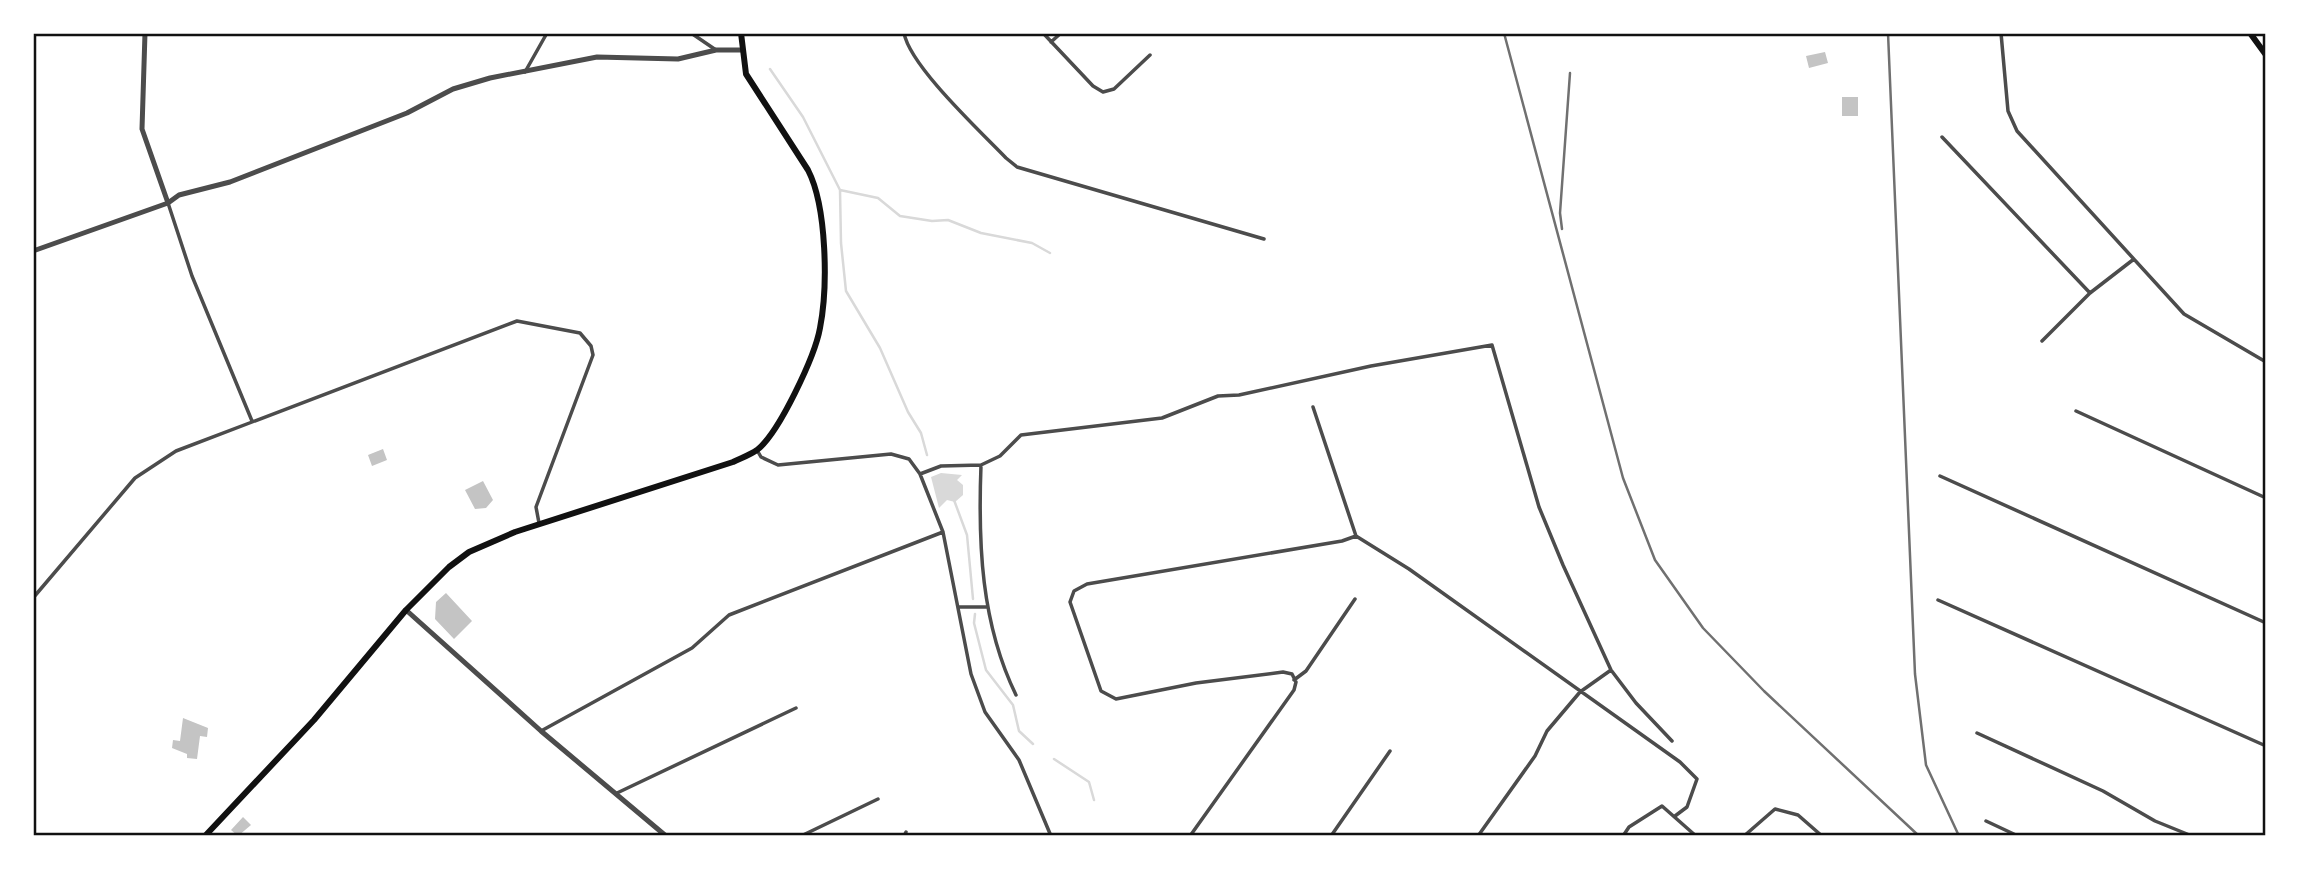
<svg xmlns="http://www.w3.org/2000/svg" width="2299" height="869" font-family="'IBM Plex Sans',sans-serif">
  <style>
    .water { fill: #d9d9d9 }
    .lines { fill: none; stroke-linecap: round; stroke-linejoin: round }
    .stream { stroke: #d9d9d9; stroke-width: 2.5 }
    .building { fill: #c4c4c4 }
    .minor { stroke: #4c4c4c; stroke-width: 3.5 }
    .tertiary { stroke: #4c4c4c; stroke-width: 5 }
    .primary { stroke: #111; stroke-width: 6 }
    .trunk { stroke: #111; stroke-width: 6 }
    .rail { stroke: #707070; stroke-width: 2.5 }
    .neatline { fill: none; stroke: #111; stroke-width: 2.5 }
  </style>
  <rect width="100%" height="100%" fill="#fff"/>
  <!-- water -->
  <path class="water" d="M 941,473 L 962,475 L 957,480 L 963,485 L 963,495 L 955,502 L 947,500 L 939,508 L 931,477 Z"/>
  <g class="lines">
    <!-- stream -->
    <path class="stream" d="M 770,69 L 803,117 L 840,190 L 841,243 L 846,291 L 880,348 L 908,412 L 921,433 L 927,455
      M 840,190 L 878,198 L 900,216 L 932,221 L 948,220 L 981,233 L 1032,243 L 1050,253
      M 954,500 L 967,535 L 973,599
      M 975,614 L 974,623 L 986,670 L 1013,705 L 1019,731 L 1033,744
      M 1054,759 L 1089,782 L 1094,800"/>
  </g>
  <!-- building -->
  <path class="building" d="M 1825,52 L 1828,63 L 1809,68 L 1806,56 Z
    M 1842,97 L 1858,97 L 1858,116 L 1842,116 Z
    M 383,449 L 387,460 L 372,466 L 368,455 Z
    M 483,481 L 493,500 L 486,508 L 475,509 L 465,490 Z
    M 446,593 L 472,621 L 454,639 L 435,619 L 436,602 Z
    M 183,718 L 208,728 L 207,737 L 200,736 L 197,759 L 187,758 L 187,754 L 172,748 L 173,740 L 180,741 Z
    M 243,817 L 251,825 L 238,836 L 231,830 Z"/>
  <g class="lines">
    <!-- minor -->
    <path class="minor" d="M 691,33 L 716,50
      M 904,33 C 910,66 980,131 1006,158 L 1017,167 L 1264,239
      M 1043,33 L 1093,86 L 1103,92 L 1114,89 L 1150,55
      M 2001,33 L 2008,111 L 2017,131 L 2184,314 L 2266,362
      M 1051,42 L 1061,33
      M 525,72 L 547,33
      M 1942,137 L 2090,293
      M 168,203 L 192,276 L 252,421
      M 2042,341 L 2090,293 L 2134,259
      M 1313,407 L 1356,536 L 1409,569 L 1680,762 L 1697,779 L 1687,807 L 1675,816
      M 2076,411 L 2266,498
      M 757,450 L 761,457 L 778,465 L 891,454 L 909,459 L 920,474 L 941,466 L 981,465 L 1000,456 L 1021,435 L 1162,418 L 1218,396 L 1239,395 L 1371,366 L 1492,345 L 1539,507 L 1563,565 L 1611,670 L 1636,703 L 1672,741
      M 981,465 C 978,544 981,623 1016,695
      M 920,474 L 943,532 L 971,674 L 985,712 L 1019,760 L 1051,836
      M 1940,476 L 2266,623
      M 33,598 L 135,478 L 176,451 L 517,321 L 580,333 L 591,346 L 593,355 L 536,507 L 539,523
      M 1938,600 L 2266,746
      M 959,607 L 987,607
      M 1294,680 L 1306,671 L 1355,599
      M 541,731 L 692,648 L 729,615 L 943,532
      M 1977,733 L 2103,791 L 2155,821 L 2192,836
      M 617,793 L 796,708
      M 1986,821 L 2018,836
      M 801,836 L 878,799
      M 904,836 L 906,832
      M 1190,836 L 1294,690 L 1296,682 L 1292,674 L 1283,672 L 1196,683 L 1116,699 L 1101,691 L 1070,602 L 1074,591 L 1087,584 L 1342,541 L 1356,536
      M 1331,836 L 1390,751
      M 1478,836 L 1535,756 L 1547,731 L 1580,692 L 1611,670
      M 1623,836 L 1629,827 L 1662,806 L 1696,836
      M 1744,836 L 1775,809 L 1798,815 L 1822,836"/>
    <!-- tertiary -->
    <path class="tertiary" d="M 145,33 L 142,129 L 168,203
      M 33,251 L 168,203 L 179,195 L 230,182 L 407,113 L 453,89 L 490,78 L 597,57 L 678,59 L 716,50 L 742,50
      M 406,610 L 541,731 L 666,836"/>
    <!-- primary -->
    <path class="primary" d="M 205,836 L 314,720 L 406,610 L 449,567 L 469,552 L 515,532 L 733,462 C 741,458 750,455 757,450 C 779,433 815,356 820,328 C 828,287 827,207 808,170 L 746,74 L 741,33"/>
    <!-- trunk -->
    <path class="trunk" d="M 2250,33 L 2266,55"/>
    <!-- rail -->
    <path class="rail" d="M 1504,33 L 1623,478 L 1655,560 L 1703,628 L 1764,691 L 1919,836
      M 1888,33 L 1915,674 L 1926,765 L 1959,836
      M 1562,229 L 1560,213 L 1570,73"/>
  </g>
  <!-- border -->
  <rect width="2299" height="869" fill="none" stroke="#ffffff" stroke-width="70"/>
  <rect x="35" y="35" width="2229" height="799" class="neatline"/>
</svg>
